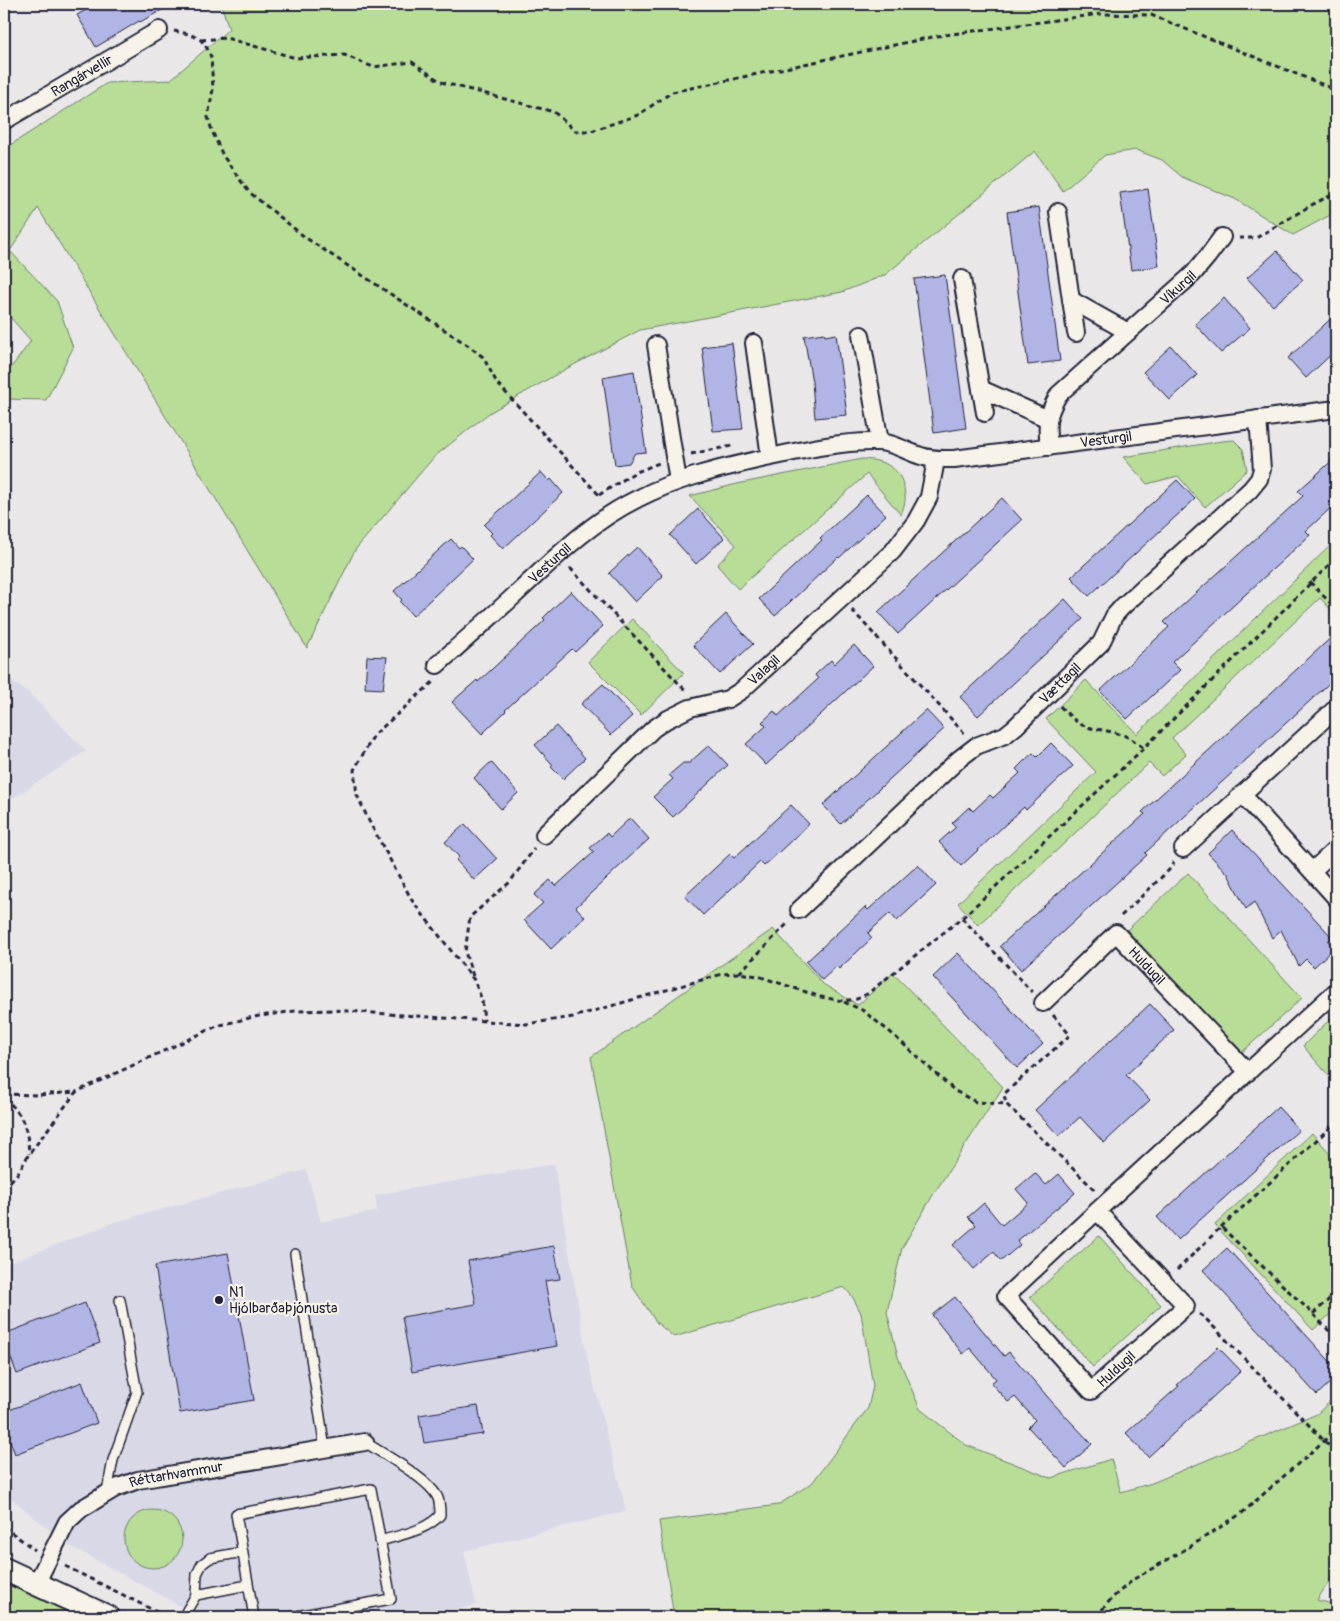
<svg xmlns="http://www.w3.org/2000/svg" width="1340" height="1621" font-family="Pangolin,sans-serif">
  <style>
    .built { fill: #d8d8e7 }
    .green { fill: #b8dd97; stroke: #6d8069 }
    .building { fill: #b1b5e6; stroke: #22223b }
    .lines { fill: none; stroke-linecap: round; stroke-linejoin: round }
    .service-casing { stroke: #22223b; stroke-width: 12 }
    .minor-casing { stroke: #22223b; stroke-width: 20 }
    .secondary-casing { stroke: #22223b; stroke-width: 26 }
    .path { stroke: #22223b; stroke-width: 3; stroke-dasharray: 5 4; stroke-linecap: butt }
    .service { stroke: #f7f3e8; stroke-width: 9 }
    .minor { stroke: #f7f3e8; stroke-width: 16 }
    .secondary { stroke: #f7f3e8; stroke-width: 22 }
    .poi-dot { fill: #22223b; stroke: #f7f3e8; stroke-width: 2 }
    .labels { text-anchor: middle; stroke-width: 4.5; stroke-linejoin: round; paint-order: stroke }
    .street-label { font-size: 14px; fill: #22223b; stroke: #f7f3e8 }
    .poi-label { font-size: 14px; fill: #22223b; stroke: #f7f3e8; text-anchor: start }
  </style>
  <rect width="100%" height="100%" fill="#e9e7e8"/>
  <filter id="ink" filterUnits="userSpaceOnUse"><feTurbulence type="fractalNoise" baseFrequency=".02" numOctaves="2"/><feDisplacementMap in="SourceGraphic" scale="10" xChannelSelector="R" yChannelSelector="G"/><feConvolveMatrix kernelMatrix="1 2 1 2 8 2 1 2 1" color-interpolation-filters="sRGB"/></filter>
  <g filter="url(#ink)">
    <!-- built -->
    <path class="built" d="M 4,677 L 28,692 L 86,751 L 4,804 Z
      M 554,1164 L 587,1357 L 626,1511 L 464,1551 L 476,1605 L 435,1615 L 435,1617 L 201,1617 L 65,1543 L 4,1492 L 4,1265 L 115,1222 L 306,1170 L 321,1222 L 377,1211 L 375,1195 Z"/>
    <!-- green -->
    <path class="green" d="M 221,4 L 1336,4 L 1336,212 L 1293,235 L 1235,199 L 1182,177 L 1162,160 L 1136,150 L 1105,155 L 1063,191 L 1035,151 L 885,275 L 842,292 L 640,330 L 564,370 L 489,413 L 434,457 L 355,550 L 307,648 L 38,208 L 10,251 L 57,301 L 73,348 L 46,400 L 4,399 L 4,377 L 31,341 L 4,310 L 4,149 L 107,83 L 170,80 L 229,29 Z
      M 1234,440 L 1243,449 L 1247,470 L 1205,507 L 1178,476 L 1147,484 L 1123,457 L 1222,441 Z
      M 862,459 C 885,460 903,468 905,495 C 906,501 903,509 901,515 L 867,474 L 738,589 L 717,565 L 736,545 L 690,496 L 737,484 Z
      M 1336,540 L 1336,615 L 1320,598 L 1172,738 L 1186,754 L 1162,776 L 1149,763 L 978,925 L 958,903 L 1096,772 L 1046,719 L 1086,680 L 1137,734 Z
      M 632,619 L 684,673 L 641,715 L 588,662 Z
      M 1188,873 L 1302,998 L 1240,1054 L 1127,930 Z
      M 773,929 L 823,984 L 858,1005 L 893,973 L 1003,1087 L 933,1195 L 902,1248 L 887,1312 L 898,1357 L 920,1409 L 966,1445 L 1051,1478 L 1111,1459 L 1121,1492 L 1152,1483 L 1317,1414 L 1336,1396 L 1336,1571 L 1317,1600 L 1336,1605 L 1336,1617 L 674,1617 L 659,1521 L 778,1505 L 812,1483 L 868,1408 L 873,1386 L 861,1313 L 852,1296 L 844,1287 L 674,1337 L 657,1323 L 632,1286 L 591,1057 Z
      M 1330,1019 L 1336,1026 L 1336,1084 L 1303,1046 Z
      M 1312,1133 L 1336,1160 L 1336,1309 L 1313,1330 L 1215,1225 Z
      M 1099,1236 L 1161,1305 L 1093,1367 L 1030,1297 Z
      M124 1539a29 29 0 1 1 58 0a29 29 0 1 1-58 0Z
      M 4,1583 L 79,1617 L 4,1617 Z"/>
    <!-- building -->
    <path class="building" d="M 96,4 L 173,4 L 140,22 L 139,21 L 96,47 L 77,15 Z
      M 1148,189 L 1159,266 L 1131,270 L 1120,193 Z
      M 1039,207 L 1060,361 L 1028,365 L 1007,212 Z
      M 1277,251 L 1303,280 L 1273,306 L 1247,278 Z
      M 945,275 L 966,428 L 934,433 L 914,279 Z
      M 1224,298 L 1250,328 L 1221,353 L 1195,324 Z
      M 1336,314 L 1336,350 L 1306,378 L 1288,358 Z
      M 824,333 L 825,336 L 836,334 L 847,415 L 815,418 L 812,382 L 804,336 Z
      M 732,343 L 743,429 L 713,431 L 702,347 Z
      M 1171,346 L 1197,375 L 1170,400 L 1143,372 Z
      M 634,371 L 646,452 L 635,453 L 629,463 L 615,465 L 603,377 Z
      M 1336,457 L 1336,503 L 1306,531 L 1310,535 L 1172,662 L 1180,670 L 1127,719 L 1100,691 L 1169,627 L 1164,622 L 1303,496 L 1298,491 Z
      M 541,472 L 549,481 L 551,479 L 563,493 L 503,549 L 490,535 L 492,533 L 484,525 Z
      M 1177,480 L 1195,499 L 1089,596 L 1071,577 Z
      M 867,495 L 886,515 L 839,558 L 838,557 L 775,616 L 759,599 L 822,540 L 820,538 Z
      M 1002,498 L 1022,520 L 898,634 L 878,612 Z
      M 698,509 L 724,538 L 696,564 L 670,535 Z
      M 451,539 L 459,548 L 461,546 L 473,559 L 413,616 L 400,602 L 402,600 L 394,591 Z
      M 637,547 L 663,576 L 635,602 L 609,573 Z
      M 571,591 L 603,626 L 575,652 L 572,649 L 505,710 L 506,711 L 482,734 L 452,702 L 477,680 L 478,682 L 545,620 L 543,618 Z
      M 1065,599 L 1083,619 L 978,716 L 960,697 Z
      M 726,614 L 753,644 L 720,674 L 693,645 Z
      M 1336,633 L 1336,677 L 1145,853 L 1147,855 L 1021,970 L 1000,946 L 1145,814 L 1142,812 Z
      M 854,645 L 873,666 L 766,765 L 746,744 L 766,726 L 762,722 L 774,711 L 778,716 L 818,679 L 815,675 L 831,660 L 834,664 Z
      M 367,656 L 387,657 L 383,689 L 365,688 Z
      M 603,684 L 632,716 L 611,735 L 581,704 Z
      M 926,710 L 944,729 L 841,824 L 823,805 Z
      M 556,726 L 585,758 L 563,779 L 551,767 L 553,765 L 535,745 Z
      M 1051,743 L 1073,766 L 1026,810 L 1024,807 L 961,866 L 939,842 L 956,827 L 952,823 L 969,807 L 973,811 L 990,795 L 993,798 L 1020,773 L 1016,769 L 1025,760 L 1033,753 L 1037,757 Z
      M 709,745 L 728,765 L 673,817 L 653,797 L 673,779 L 669,775 L 683,763 L 689,763 Z
      M 491,762 L 518,793 L 501,809 L 474,778 Z
      M 791,805 L 809,824 L 764,866 L 760,862 L 703,915 L 685,896 L 730,854 L 734,858 Z
      M 630,818 L 649,839 L 576,907 L 585,917 L 551,949 L 524,920 L 543,903 L 534,895 L 550,880 L 556,886 L 594,852 L 590,848 L 607,833 L 610,837 Z
      M 465,824 L 497,859 L 474,880 L 456,860 L 459,857 L 445,842 Z
      M 1232,830 L 1332,937 L 1328,941 L 1334,948 L 1314,967 L 1306,959 L 1299,966 L 1281,930 L 1272,938 L 1254,902 L 1246,909 L 1228,874 L 1208,853 Z
      M 918,865 L 936,885 L 897,921 L 890,913 L 868,933 L 872,938 L 839,969 L 837,966 L 822,980 L 806,962 L 865,907 L 868,910 Z
      M 958,953 L 1043,1044 L 1017,1068 L 933,977 Z
      M 1150,1004 L 1174,1030 L 1126,1075 L 1150,1100 L 1104,1143 L 1080,1117 L 1059,1136 L 1035,1110 Z
      M 1278,1107 L 1299,1130 L 1178,1240 L 1157,1217 Z
      M 1035,1173 L 1046,1185 L 1059,1174 L 1075,1193 L 1017,1241 L 1020,1245 L 1001,1261 L 994,1252 L 974,1269 L 953,1245 L 976,1225 L 968,1217 L 984,1203 L 1002,1225 L 1028,1203 L 1016,1189 Z
      M 554,1246 L 560,1279 L 545,1281 L 557,1346 L 412,1372 L 402,1317 L 476,1304 L 468,1261 Z
      M 1227,1248 L 1336,1368 L 1336,1377 L 1317,1395 L 1203,1270 Z
      M 228,1253 L 254,1400 L 180,1413 L 155,1266 Z
      M 955,1297 L 1004,1356 L 1009,1352 L 1052,1402 L 1092,1444 L 1066,1468 L 1028,1427 L 1035,1420 L 1015,1397 L 1008,1402 L 991,1383 L 996,1379 L 970,1348 L 963,1354 L 932,1315 Z
      M 85,1303 L 100,1343 L 17,1374 L 4,1340 L 4,1334 Z
      M 1218,1347 L 1241,1371 L 1148,1457 L 1126,1433 L 1179,1386 L 1177,1385 Z
      M 82,1382 L 97,1423 L 15,1454 L 4,1425 L 4,1412 Z
      M 478,1406 L 483,1434 L 424,1443 L 419,1415 Z"/>
    <g class="lines">
      <defs>
        <path id="service" d="M 295,1254 L 325,1449
          M 365,1442 C 384,1455 426,1477 437,1496 C 440,1501 440,1508 440,1515 C 426,1531 400,1535 380,1541
          M 107,1492 L 113,1460 L 137,1392 L 120,1300
          M 196,1595 L 248,1585
          M 183,1617 L 196,1595 L 197,1574 L 202,1564 L 210,1558 L 243,1552
          M 254,1617 L 236,1514 L 371,1489 L 391,1599 L 291,1617"/>
        <g id="minor">
          <path id="s1" d="M 4,121 L 159,30"/>
          <path d="M 1058,212 L 1076,333"/>
          <path d="M 962,279 L 985,413"/>
          <path d="M 1071,300 L 1128,332"/>
          <path d="M 861,335 L 880,442"/>
          <path d="M 754,343 L 770,457"/>
          <path d="M 656,345 L 678,481"/>
          <path d="M 981,389 L 1048,419"/>
          <path id="s2" d="M 1049,447 C 1046,424 1047,414 1059,394 L 1193,274 L 1208,256 L 1222,237"/>
          <path id="s3" d="M 437,665 C 464,641 490,618 516,594 C 554,559 590,522 637,499 C 677,478 722,468 766,458 C 802,450 841,441 878,442 C 893,442 907,452 921,456 C 932,460 943,459 954,459 L 1336,409"/>
          <path d="M 1242,794 L 1336,898"/>
          <path id="s4" d="M 544,835 L 653,729 L 666,720 L 690,708 L 728,699 L 742,690 L 893,551 L 916,521 L 929,497 L 936,460"/>
          <path d="M 1183,849 L 1336,708"/>
          <path d="M 1312,871 L 1336,849"/>
          <path id="s5" d="M 799,910 L 959,759 L 976,746 L 1005,735 L 1015,727 L 1101,643 L 1114,616 L 1122,607 L 1250,490 L 1259,479 L 1262,469 L 1258,419"/>
          <path id="s6" d="M 1043,1003 L 1116,933 L 1248,1072"/>
          <path d="M 1097,1211 L 1186,1306 L 1091,1391 L 1006,1296 L 1097,1211 L 1336,991"/>
          <path id="s7" d="M 36,1584 L 67,1522 L 81,1509 L 116,1488 L 138,1480 L 365,1442"/>
        </g>
        <path id="secondary" d="M 4,1569 L 108,1617"/>
      </defs>
      <!-- service casing -->
      <use href="#service" class="service-casing"/>
      <!-- minor casing -->
      <use href="#minor" class="minor-casing"/>
      <!-- secondary casing -->
      <use href="#secondary" class="secondary-casing"/>
      <!-- path -->
      <path class="path" d="M 174,31 L 189,34 L 201,40 L 207,48 L 211,57 L 213,89 L 208,117 L 212,131 L 223,156 L 249,192 L 306,238 L 469,346 L 483,357 L 497,383 L 600,496
        M 201,40 L 226,38 L 296,58 L 344,55 L 373,67 L 412,62 L 441,82 L 554,112 L 575,131 L 591,131 L 638,115 L 672,92 L 937,36 L 1100,14 L 1151,15 L 1336,90
        M 1239,238 L 1256,238 L 1315,203 L 1336,193
        M 691,454 L 732,446
        M 599,495 L 634,473 L 659,463
        M 570,568 L 686,691
        M 1310,582 L 1336,609
        M 852,610 L 964,733
        M 433,682 L 374,735 L 354,770 L 357,795 L 369,821 L 413,902 L 474,980 L 482,1000 L 484,1021
        M 1060,706 C 1086,735 1092,725 1123,735 C 1131,738 1138,744 1144,748
        M 1121,916 L 1169,870 L 1174,862
        M 962,918 L 1032,992
        M 739,973 L 789,922
        M 473,976 L 465,952 L 470,917 L 510,882 L 534,849
        M 844,1002 L 862,1010 L 890,1032 L 955,1091 L 976,1102 L 1006,1104
        M 1053,1015 L 1070,1035 L 1004,1094 L 1006,1104 L 1095,1190
        M 4,1094 L 38,1095 L 75,1092
        M 4,1098 C 23,1113 28,1130 29,1154
        M 4,1188 L 18,1173 L 29,1154 L 76,1092 L 217,1026 L 253,1017 L 295,1011 L 333,1010 L 527,1024 L 573,1017 L 722,974 L 739,973 L 758,976 L 821,997 L 843,1001 L 857,999 L 867,994 L 962,918 L 1144,748 L 1336,558
        M 1221,1227 L 1333,1125
        M 1177,1270 L 1221,1227 L 1313,1314 L 1336,1338
        M 1199,1314 L 1204,1317 L 1336,1453
        M 1313,1314 L 1336,1293
        M 4,1527 L 35,1550
        M 65,1566 L 167,1617
        M 1096,1617 L 1112,1598 L 1134,1579 L 1191,1546 L 1242,1513 L 1325,1440 L 1336,1427"/>
      <!-- service -->
      <use href="#service" class="service"/>
      <!-- minor -->
      <use href="#minor" class="minor"/>
      <!-- secondary -->
      <use href="#secondary" class="secondary"/>
    </g>
  </g>
  <!-- markers -->
  <circle class="poi-dot" cx="219" cy="1300" r="5"/>
  <g class="labels">
    <!-- street labels -->
    <g class="street-label">
      <text dy="5" stroke="none"><textPath href="#s1" startOffset="90">Rangárvellir</textPath></text>
      <text dy="5" stroke="none"><textPath href="#s2" startOffset="215">Víkurgil</textPath></text>
      <text dy="5" stroke="none"><textPath href="#s3" startOffset="742">Vesturgil</textPath></text>
      <text dy="5" stroke="none"><textPath href="#s3" startOffset="152">Vesturgil</textPath></text>
      <text dy="5" stroke="none"><textPath href="#s4" startOffset="280">Valagil</textPath></text>
      <text dy="5" stroke="none"><textPath href="#s5" startOffset="348">Vættagil</textPath></text>
      <text dy="5" stroke="none"><textPath href="#s6" startOffset="146">Huldugil</textPath></text>
      <text transform="translate(1116 1369) rotate(-42)" y="5">Huldugil</text>
      <text dy="5" stroke="none"><textPath href="#s7" startOffset="191">Réttarhvammur</textPath></text>
    </g>
    <!-- poi labels -->
    <g class="poi-label">
      <text x="229" y="1297">N1<tspan x="229" dy="16">Hjólbarðaþjónusta</tspan></text>
    </g>
  </g>
  <!-- margin -->
  <rect width="1340" height="1621" fill="none" stroke="#f7f3e8" stroke-width="20"/>
  <rect x="10" y="10" width="1320" height="1601" fill="none" stroke="#22223b" stroke-width="2" filter="url(#ink)"/>
</svg>
